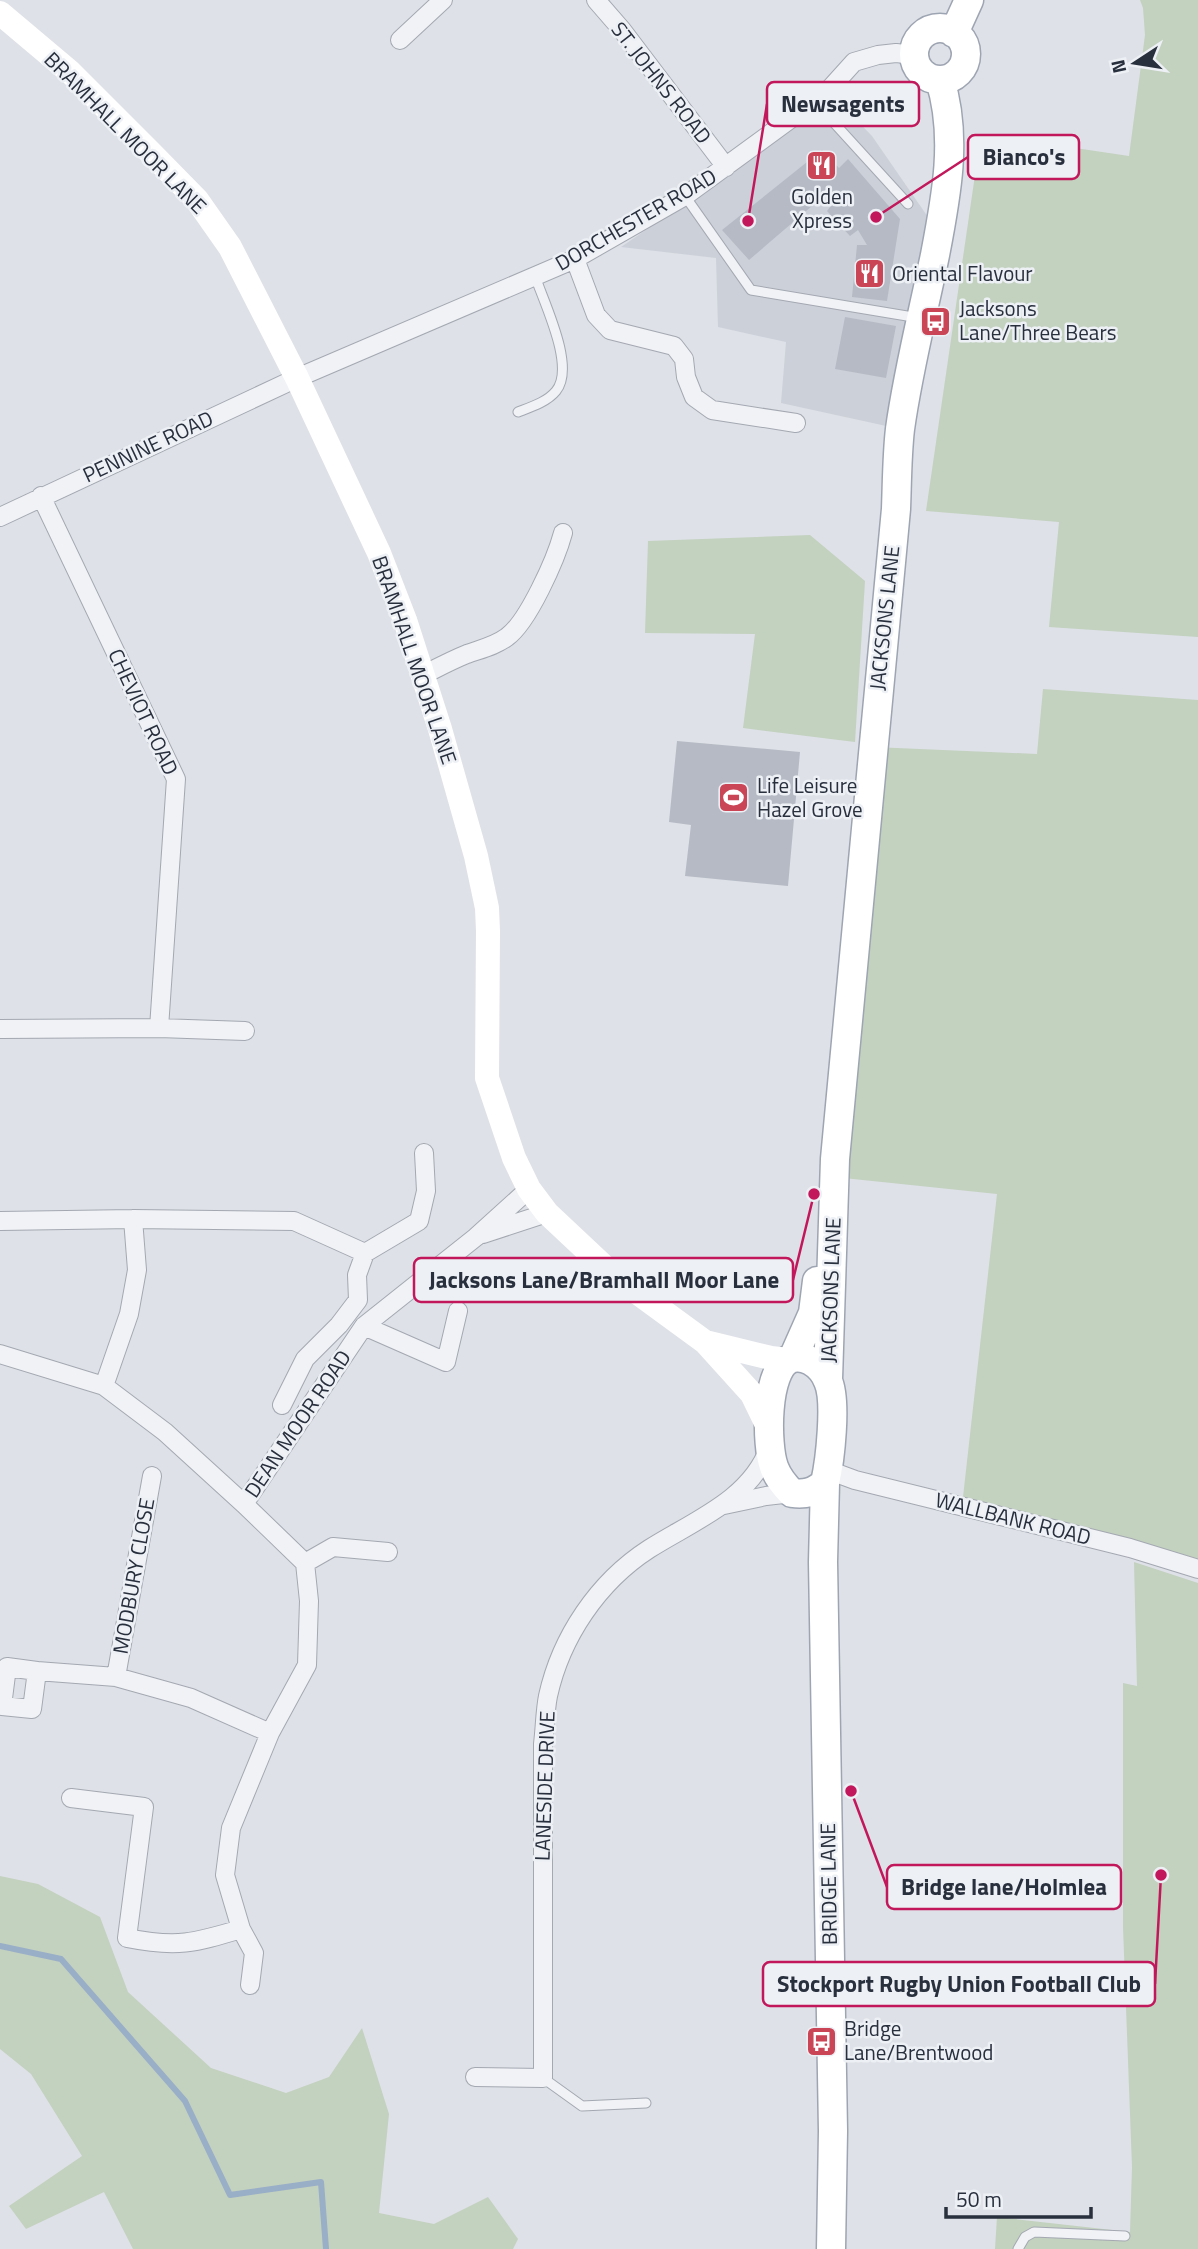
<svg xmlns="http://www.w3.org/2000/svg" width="1198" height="2249" font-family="'Titillium Web',sans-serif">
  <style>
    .built { fill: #ccd0d9 }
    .green { fill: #c3d1bf }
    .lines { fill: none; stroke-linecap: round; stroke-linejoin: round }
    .stream { stroke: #99aec7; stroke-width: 6 }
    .building { fill: #b5bac4 }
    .lane-casing { stroke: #a4a8b1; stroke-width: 11 }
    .street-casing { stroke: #a4a8b1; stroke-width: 20 }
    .primary-casing { stroke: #9ea5b2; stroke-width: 31 }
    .lane { stroke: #f0f2f6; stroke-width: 9 }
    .street { stroke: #f0f2f6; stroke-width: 18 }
    .secondary { stroke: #fff; stroke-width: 24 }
    .primary { stroke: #fff; stroke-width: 28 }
    .labels { text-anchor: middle; stroke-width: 5; stroke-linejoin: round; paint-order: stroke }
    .street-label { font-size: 21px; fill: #282f3d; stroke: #edf0f5 }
    .poi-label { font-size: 21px; fill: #282f3d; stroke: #edf0f5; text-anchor: start }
    .leader { fill: none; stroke: #c2185b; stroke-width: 2.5 }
    .callout-dot { fill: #c2185b; stroke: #edf0f5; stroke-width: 2.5 }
    .callout { fill: #edf0f5; stroke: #c2185b; stroke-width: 2.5 }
    .callout-label { font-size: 23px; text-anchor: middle; font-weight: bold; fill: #282f3d }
  </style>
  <rect width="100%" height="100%" fill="#dee1e7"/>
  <!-- built -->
  <path class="built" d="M 834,97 L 872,136 L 939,233 L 900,429 L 781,403 L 786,342 L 718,327 L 716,258 L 621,247 L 748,160 Z"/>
  <!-- green -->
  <path class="green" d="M 1140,0 L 1198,0 L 1198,637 L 1049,627 L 1059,522 L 926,511 L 981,134 L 1129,156 L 1145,35 L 1143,8 Z
    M 810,535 L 865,581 L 855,742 L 743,728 L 755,634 L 645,633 L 648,541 Z
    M 1043,689 L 1198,700 L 1198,1562 L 963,1497 L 997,1194 L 834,1177 L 873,747 L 1037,754 Z
    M 1134,1562 L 1198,1583 L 1198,2249 L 995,2249 L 997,2217 L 1130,2232 L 1132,2167 L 1123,1927 L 1123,1683 L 1137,1686 Z
    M 0,1876 L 38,1884 L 100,1917 L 128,1992 L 211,2068 L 286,2093 L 329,2077 L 362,2028 L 389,2114 L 379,2213 L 434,2224 L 488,2197 L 518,2239 L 513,2249 L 133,2249 L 104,2192 L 26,2229 L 9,2206 L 82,2156 L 31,2074 L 0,2049 Z"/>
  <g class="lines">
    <!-- stream -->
    <path class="stream" d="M 0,1946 L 61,1959 L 185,2101 L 230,2195 L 321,2182 L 326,2249"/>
  </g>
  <!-- building -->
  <path class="building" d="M 822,150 L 839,168 L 848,159 L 900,219 L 887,301 L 852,297 L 857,245 L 867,245 L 858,230 L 850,236 L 827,211 L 833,203 L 826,194 L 749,260 L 722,230 Z
    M 845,317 L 896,326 L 886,378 L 835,369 Z
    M 677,741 L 800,752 L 788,886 L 685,876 L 691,825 L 669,822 Z"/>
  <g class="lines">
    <defs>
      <path id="lane" d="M 815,102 L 908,204
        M 685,196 L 751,290 L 919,318
        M 518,412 C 531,407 547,402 556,391 C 576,367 544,303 535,276
        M 543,2078 L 582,2106 L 646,2103
        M 1018,2249 L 1025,2237 L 1034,2232 L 1125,2236"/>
      <path id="street" d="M 596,0 L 622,30 L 726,167
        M 400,40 L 443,0
        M 575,259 L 596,315 L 610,330 L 674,346 L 684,359 L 686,377 L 694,397 L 712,410 L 796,423
        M 0,517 L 297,378 L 575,259 L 685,196 L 826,93 L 854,62 L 878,55 L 896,53 L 914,55
        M 423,675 C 437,668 452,660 467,654 C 481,649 495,646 507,637 C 528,622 556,559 563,533
        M 159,1028 L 245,1031
        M 0,1029 L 159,1028 L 176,779 L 41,496
        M 0,1221 L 133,1219
        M 483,1234 L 547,1213
        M 364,1326 L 446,1362 L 458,1311
        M 0,1354 L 104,1386 L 165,1432 L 244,1504 L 364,1326 L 476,1237 L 529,1189
        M 104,1386 L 129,1314 L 137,1270 L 133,1219 L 294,1221 L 365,1253 L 419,1221 L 426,1191 L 424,1153
        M 282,1405 L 305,1359 L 339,1325 L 358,1300 L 357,1275 L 365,1253
        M 828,1470 L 855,1480 L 1130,1548 L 1198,1569
        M 244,1504 L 305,1563 L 309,1601 L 307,1665 L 270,1733 L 231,1828 L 225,1875 L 241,1929 L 254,1953 L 250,1985
        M 724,1505 L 766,1496 L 792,1493
        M 305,1563 L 333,1547 L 388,1552
        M 37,1671 L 7,1667 L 2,1706 L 32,1709 L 37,1671 L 116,1677 L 191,1698 L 270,1733
        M 116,1677 L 152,1476
        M 71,1798 L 144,1807 L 127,1938 C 177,1948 194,1943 241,1929
        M 475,2077 L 543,2078 L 543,1744 C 545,1728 545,1711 548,1696 C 561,1637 598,1582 649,1549 C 693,1521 750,1500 769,1448"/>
      <path id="primary" d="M914 54a26 26 0 1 1 52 0a26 26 0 1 1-52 0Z
        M 954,33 L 969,0
        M 793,1358 L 813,1313 L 817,1281
        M 828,1379 L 835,1159 L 896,509 C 897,483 897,455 900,429 C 908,371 923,313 935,255 C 946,198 958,137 940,80
        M 825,1483 C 814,1492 806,1495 792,1493 C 784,1485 778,1478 774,1467 C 766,1445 765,1370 790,1359 C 797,1356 805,1358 811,1361 C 818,1365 825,1373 828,1381 C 837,1401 830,1461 825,1483 L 823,1562 L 833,2131 L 831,2249"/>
    </defs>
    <!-- lane casing -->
    <use href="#lane" class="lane-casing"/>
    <!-- street casing -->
    <use href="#street" class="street-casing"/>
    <!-- primary casing -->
    <use href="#primary" class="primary-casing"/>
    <!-- lane -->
    <use href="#lane" class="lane"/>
    <!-- street -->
    <use href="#street" class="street"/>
    <!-- secondary -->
    <path class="secondary" d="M 0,13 L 70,72 L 151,153 L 197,200 L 230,247 L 297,378 L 379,553 L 405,620 L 440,729 L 476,856 L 487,908 L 488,931 L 487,1078 L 514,1158 L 529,1189 L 547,1213 L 612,1274 L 705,1342 L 752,1394 L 770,1431
      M 705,1342 L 771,1358 L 788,1360"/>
    <!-- primary -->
    <use href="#primary" class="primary"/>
  </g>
  <!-- icons -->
  <defs>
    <symbol id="restaurant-square" viewBox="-11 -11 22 22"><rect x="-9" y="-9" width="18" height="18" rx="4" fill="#ca4556" stroke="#edf0f5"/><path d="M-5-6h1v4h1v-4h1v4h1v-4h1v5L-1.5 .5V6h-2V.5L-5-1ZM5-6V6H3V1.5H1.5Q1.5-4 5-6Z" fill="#fff"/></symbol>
    <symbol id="bus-square" viewBox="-11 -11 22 22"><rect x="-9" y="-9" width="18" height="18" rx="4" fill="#ca4556" stroke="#edf0f5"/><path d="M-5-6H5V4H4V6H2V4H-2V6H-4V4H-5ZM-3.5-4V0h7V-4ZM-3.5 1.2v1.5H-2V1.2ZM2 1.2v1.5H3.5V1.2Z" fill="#fff"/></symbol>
    <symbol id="stadium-square" viewBox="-11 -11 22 22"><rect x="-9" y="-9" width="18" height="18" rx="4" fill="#ca4556" stroke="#edf0f5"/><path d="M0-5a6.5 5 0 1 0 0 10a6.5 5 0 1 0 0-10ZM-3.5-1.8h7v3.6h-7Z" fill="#fff"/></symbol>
  </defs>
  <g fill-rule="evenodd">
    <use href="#restaurant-square" x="804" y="148" width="35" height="35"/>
    <use href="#restaurant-square" x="852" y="256" width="35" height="35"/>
    <use href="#bus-square" x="918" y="304" width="35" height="35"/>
    <use href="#stadium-square" x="716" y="780" width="35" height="35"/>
    <use href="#bus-square" x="804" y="2024" width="35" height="35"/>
  </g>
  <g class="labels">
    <!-- street labels -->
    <g class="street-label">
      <text transform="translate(661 83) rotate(52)" y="7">ST. JOHNS ROAD</text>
      <text transform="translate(125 133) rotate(45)" y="7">BRAMHALL MOOR LANE</text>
      <text transform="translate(636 220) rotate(-30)" y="7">DORCHESTER ROAD</text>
      <text transform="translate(148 447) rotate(-25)" y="7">PENNINE ROAD</text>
      <text transform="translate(885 618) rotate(-84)" y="7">JACKSONS LANE</text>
      <text transform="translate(414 660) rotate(71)" y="7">BRAMHALL MOOR LANE</text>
      <text transform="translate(143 712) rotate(65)" y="7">CHEVIOT ROAD</text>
      <text transform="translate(831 1290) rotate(-88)" y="7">JACKSONS LANE</text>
      <text transform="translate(298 1424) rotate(-56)" y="7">DEAN MOOR ROAD</text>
      <text transform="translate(1013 1519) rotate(14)" y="7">WALLBANK ROAD</text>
      <text transform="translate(134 1576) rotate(-80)" y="7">MODBURY CLOSE</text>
      <text transform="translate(545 1786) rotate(-88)" y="7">LANESIDE DRIVE</text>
      <text transform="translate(829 1884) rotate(-91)" y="7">BRIDGE LANE</text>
    </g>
    <!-- poi labels -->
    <g class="poi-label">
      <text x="822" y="204" text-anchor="middle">Golden<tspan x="822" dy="24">Xpress</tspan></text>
      <text x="892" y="281">Oriental Flavour</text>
      <text x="959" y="316">Jacksons<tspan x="959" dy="24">Lane/Three Bears</tspan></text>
      <text x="757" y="793">Life Leisure<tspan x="757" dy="24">Hazel Grove</tspan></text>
      <text x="844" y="2036">Bridge<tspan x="844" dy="24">Lane/Brentwood</tspan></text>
    </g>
  </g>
  <!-- callouts -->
  <path class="leader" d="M748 221L767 104M876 217L968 157M814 1194L793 1280M851 1791L887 1887M1161 1875L1155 1984"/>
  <g class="callout-dot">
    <circle cx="748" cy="221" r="7"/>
    <circle cx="876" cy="217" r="7"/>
    <circle cx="814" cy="1194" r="7"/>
    <circle cx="851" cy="1791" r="7"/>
    <circle cx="1161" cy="1875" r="7"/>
  </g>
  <g class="callout">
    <rect x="767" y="82" width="152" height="44" rx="7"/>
    <rect x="968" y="135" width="111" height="44" rx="7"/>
    <rect x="414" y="1258" width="379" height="44" rx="7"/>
    <rect x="887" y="1865" width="234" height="44" rx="7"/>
    <rect x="763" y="1962" width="392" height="44" rx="7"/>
  </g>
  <g class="callout-label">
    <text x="843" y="112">Newsagents</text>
    <text x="1024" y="165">Bianco's</text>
    <text x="604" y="1288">Jacksons Lane/Bramhall Moor Lane</text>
    <text x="1004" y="1895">Bridge lane/Holmlea</text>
    <text x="959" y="1992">Stockport Rugby Union Football Club</text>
  </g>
  <!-- north arrow -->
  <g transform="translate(1135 63) rotate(258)" stroke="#edf0f5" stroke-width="5" paint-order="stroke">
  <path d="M0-5L12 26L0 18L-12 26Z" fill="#282f3d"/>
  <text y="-10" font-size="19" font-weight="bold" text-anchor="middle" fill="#282f3d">N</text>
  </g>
  <!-- scale -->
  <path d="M946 2207v10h145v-10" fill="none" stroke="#282f3d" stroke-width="3.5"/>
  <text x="956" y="2207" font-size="21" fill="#282f3d" stroke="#edf0f5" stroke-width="5" paint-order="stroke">50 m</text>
</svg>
